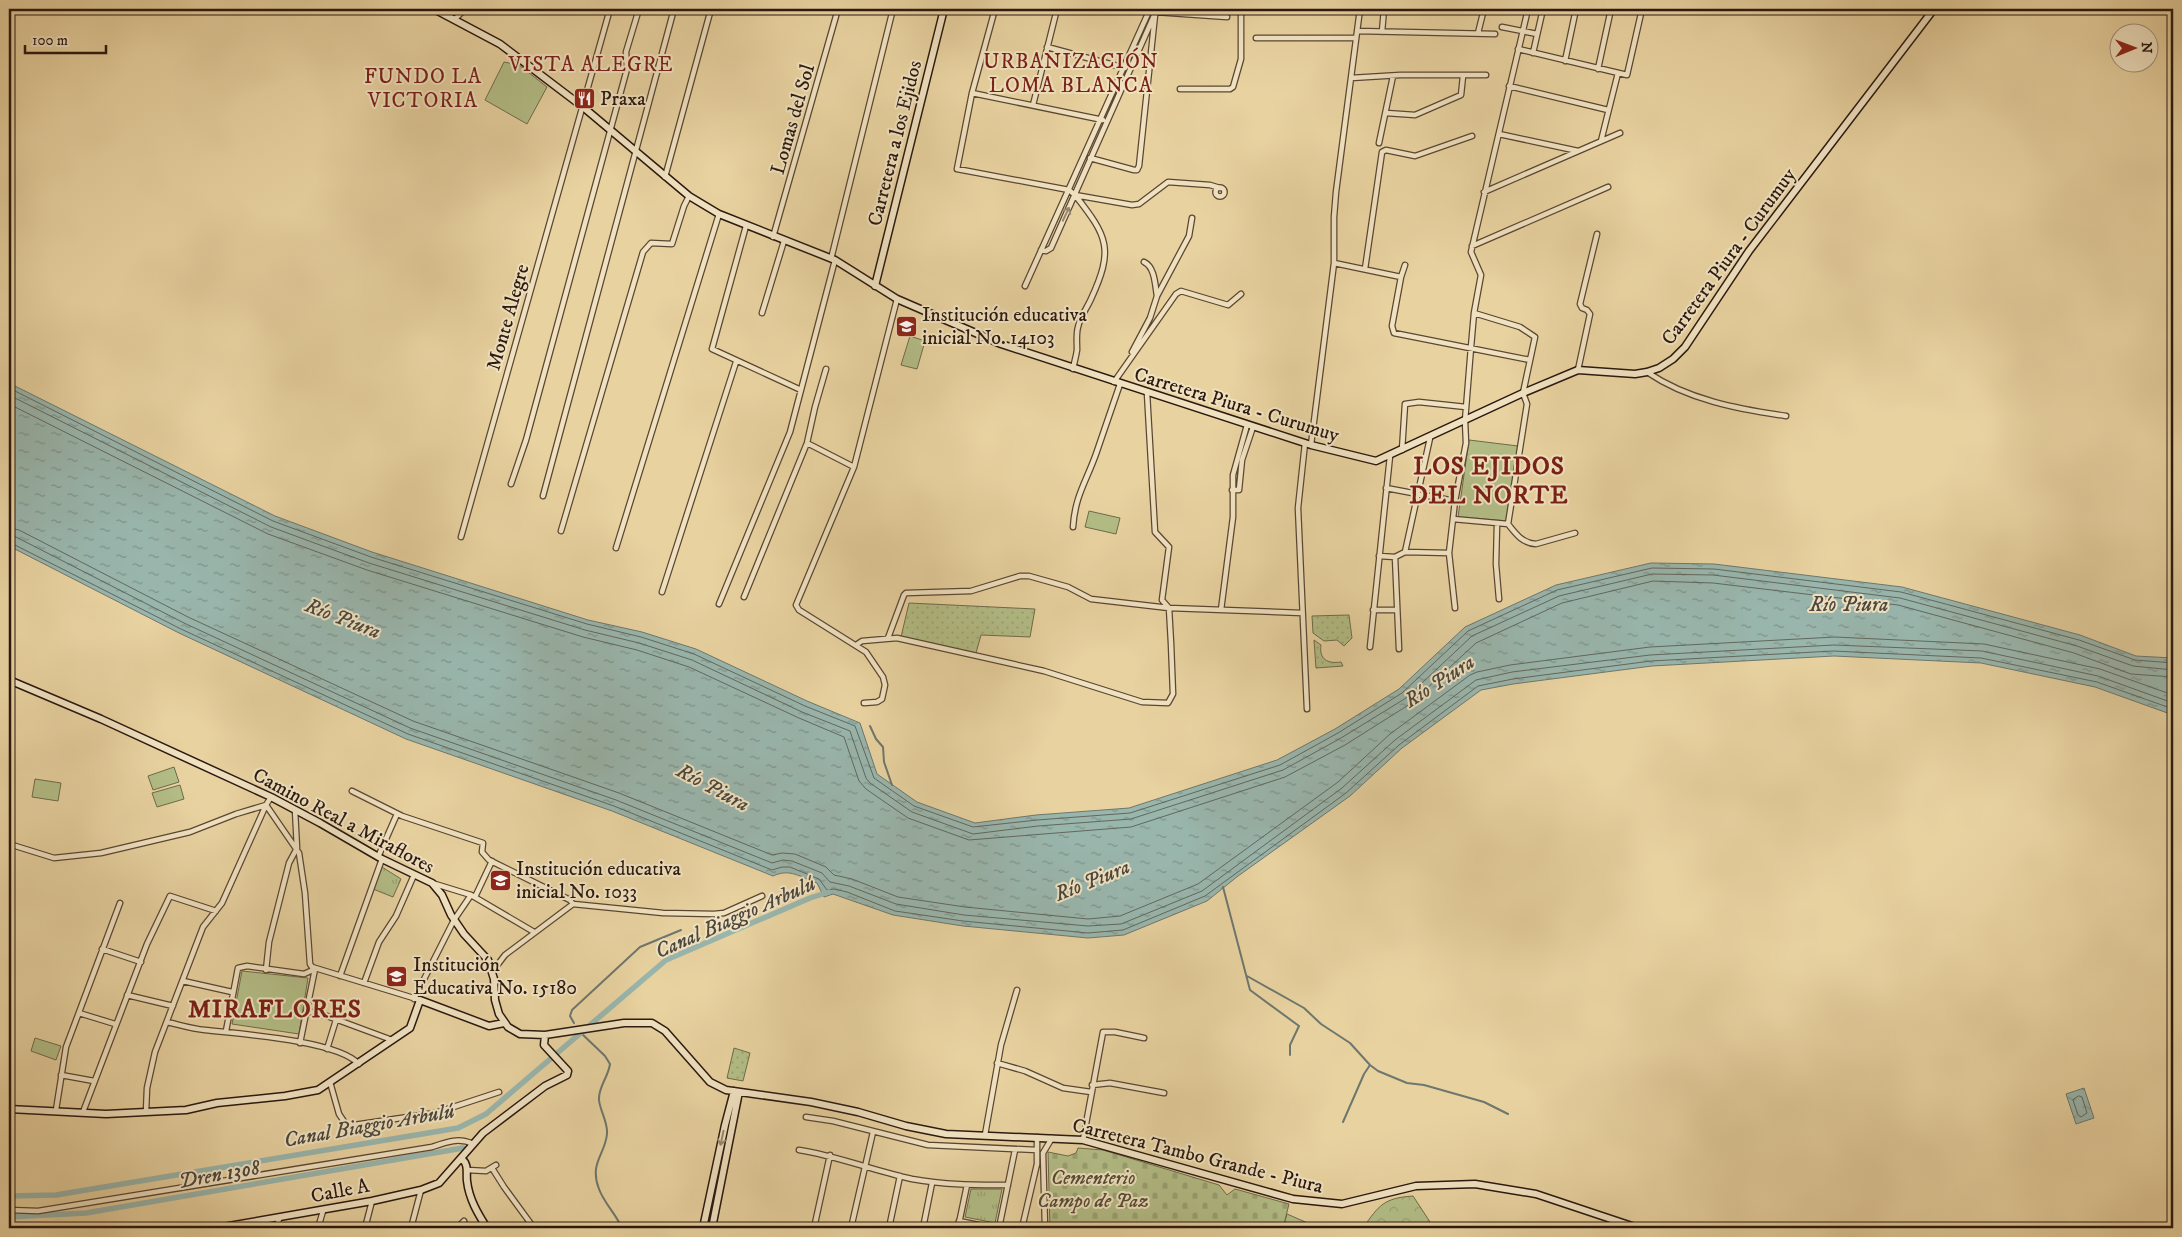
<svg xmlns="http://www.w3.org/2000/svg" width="2182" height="1237" font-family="'IM FELL DW Pica',serif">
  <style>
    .grass { fill: url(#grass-dots); stroke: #6f6a4a }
    .forest { fill: url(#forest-crowns); stroke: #6f6a4a }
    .cemetery { fill: url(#cemetery-stones); stroke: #6f6a4a }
    .park { fill: url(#park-tufts); stroke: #6f6a4a }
    .pitch { fill: #b3bd86; stroke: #6f6a4a }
    .water { fill: url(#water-ripples); stroke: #6d776e }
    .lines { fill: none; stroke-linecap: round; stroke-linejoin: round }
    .shore { stroke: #62675e; stroke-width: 1 }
    .stream { stroke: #6d776e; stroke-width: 2 }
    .canal { stroke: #99b6ad; stroke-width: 5.5 }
    .street-casing { stroke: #5a4633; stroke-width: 7 }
    .secondary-casing { stroke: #2b180f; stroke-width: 9 }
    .street { stroke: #f0e2c1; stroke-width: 4.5 }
    .secondary { stroke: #f0e2c1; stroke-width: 6 }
    .oneway { stroke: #978771 }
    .labels { text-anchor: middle; stroke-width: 4; stroke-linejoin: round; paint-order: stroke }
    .poi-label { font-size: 20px; fill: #2b180f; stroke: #f0e2c1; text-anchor: start }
    .street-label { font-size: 20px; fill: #2b180f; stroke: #f0e2c1 }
    .park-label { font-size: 20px; font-style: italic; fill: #544a33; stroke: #f0e2c1 }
    .neighbourhood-label { font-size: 21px; letter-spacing: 1px; fill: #7a1f14; stroke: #f0e2c1 }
    .water-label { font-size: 21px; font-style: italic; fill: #4c473e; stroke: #f0e2c1 }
    .district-label { font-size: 25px; font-weight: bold; letter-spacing: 1px; fill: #7a1f14; stroke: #f0e2c1 }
  </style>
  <defs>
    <pattern id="grass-dots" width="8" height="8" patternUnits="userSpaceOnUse" patternTransform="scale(1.25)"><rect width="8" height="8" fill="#b3bd86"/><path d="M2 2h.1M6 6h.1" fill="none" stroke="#9aa272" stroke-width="1.8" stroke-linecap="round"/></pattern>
    <pattern id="forest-crowns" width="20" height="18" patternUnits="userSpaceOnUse" patternTransform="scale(1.25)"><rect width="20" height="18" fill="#b3bd86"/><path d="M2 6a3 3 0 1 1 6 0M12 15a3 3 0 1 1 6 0" fill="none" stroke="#9aa272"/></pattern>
    <pattern id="cemetery-stones" width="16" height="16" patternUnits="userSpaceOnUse" patternTransform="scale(1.25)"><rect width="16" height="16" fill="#b3bd86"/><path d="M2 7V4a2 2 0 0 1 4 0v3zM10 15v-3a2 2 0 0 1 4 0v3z" fill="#9aa272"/></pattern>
    <pattern id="park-tufts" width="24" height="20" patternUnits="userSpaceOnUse" patternTransform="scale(1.25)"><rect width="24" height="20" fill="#b3bd86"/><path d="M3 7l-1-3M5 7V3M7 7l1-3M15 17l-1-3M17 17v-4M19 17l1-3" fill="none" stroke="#9aa272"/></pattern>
    <pattern id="water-ripples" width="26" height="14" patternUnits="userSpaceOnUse" patternTransform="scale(1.25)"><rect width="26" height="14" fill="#99b6ad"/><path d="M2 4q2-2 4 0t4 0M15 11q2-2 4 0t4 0" fill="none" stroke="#7d938b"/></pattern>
  </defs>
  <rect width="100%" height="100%" fill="#e8d2a0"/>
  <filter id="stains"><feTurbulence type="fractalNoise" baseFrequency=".004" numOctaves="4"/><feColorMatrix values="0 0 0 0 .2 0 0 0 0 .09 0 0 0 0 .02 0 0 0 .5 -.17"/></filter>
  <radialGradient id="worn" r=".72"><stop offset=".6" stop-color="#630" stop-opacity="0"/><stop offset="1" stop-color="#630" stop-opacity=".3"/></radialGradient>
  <!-- grass -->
  <path class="grass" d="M 909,603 L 1035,609 L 1030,637 L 981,635 L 976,653 L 901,637 Z
    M 1349,615 L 1352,638 L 1344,646 L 1337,640 L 1324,641 L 1313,633 L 1312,616 Z
    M 1314,640 L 1321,645 C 1319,659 1327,664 1341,662 L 1343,666 L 1316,668 Z
    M 734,1048 L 750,1053 L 743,1081 L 727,1078 Z"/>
  <!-- forest -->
  <path class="forest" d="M 1413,1196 L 1434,1228 L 1363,1228 C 1379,1205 1384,1198 1413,1196 Z
    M 1287,1214 L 1310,1224 L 1312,1228 L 1283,1228 Z"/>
  <!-- cemetery -->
  <path class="cemetery" d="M 1078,1148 L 1103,1150 L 1219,1185 L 1227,1195 L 1235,1189 L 1289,1204 L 1283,1228 L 1050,1228 L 1048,1152 L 1068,1156 L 1076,1153 Z"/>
  <!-- park -->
  <path class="park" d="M 382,867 L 401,879 L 393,897 L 373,889 Z
    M 971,1189 L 1002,1189 L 995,1223 L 965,1217 Z"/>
  <!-- pitch -->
  <path class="pitch" d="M 504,62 L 519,65 L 547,87 L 527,124 L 485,100 Z
    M 910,336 L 925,341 L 917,369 L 901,365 Z
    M 1469,440 L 1518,446 L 1507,521 L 1458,517 Z
    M 1089,511 L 1120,518 L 1116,534 L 1085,527 Z
    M 174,767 L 179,782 L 153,790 L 148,776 Z
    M 35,779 L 61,783 L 58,801 L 32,797 Z
    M 180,785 L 184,799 L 157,807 L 152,793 Z
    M 242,971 L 308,978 L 299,1034 L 232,1024 Z
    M 35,1038 L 61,1046 L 56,1060 L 31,1051 Z"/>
  <!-- water -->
  <path class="water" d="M 9,383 L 275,516 L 372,552 L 588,620 L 642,632 L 696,649 L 807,701 L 860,723 L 877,774 L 917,802 L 975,823 L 1036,815 L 1129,808 L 1277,760 L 1335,729 L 1399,689 L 1465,627 L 1556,585 L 1651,563 L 1714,564 L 1902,587 L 2080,635 L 2136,656 L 2173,658 L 2173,715 L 2095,687 L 1981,663 L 1834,656 L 1652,666 L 1513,684 L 1481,690 L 1402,748 L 1350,796 L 1238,876 L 1207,901 L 1124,935 L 1088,938 L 963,926 L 893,915 L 833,894 L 824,897 L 817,883 C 800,877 790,868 773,876 L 612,811 L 406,739 L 179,633 L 9,546 Z
    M 2084,1088 L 2094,1118 L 2076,1124 L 2066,1094 Z"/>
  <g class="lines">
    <!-- shore -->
    <path class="shore" d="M 9,388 L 273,521 L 371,557 L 587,624 L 641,637 L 694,654 L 805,706 L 855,726 L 874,778 L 914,806 L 973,827 L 1037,820 L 1130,813 L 1280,765 L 1338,733 L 1402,693 L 1468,631 L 1557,590 L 1652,568 L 1714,569 L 1901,592 L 2079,640 L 2135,660 L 2173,663
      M 9,395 L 271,527 L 369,563 L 585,630 L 639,643 L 692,660 L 802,712 L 850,731 L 866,778 L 870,783 L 912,812 L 973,834 L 1038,826 L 1131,819 L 1283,770 L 1341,738 L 1406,698 L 1472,636 L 1559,596 L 1652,574 L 1713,575 L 1900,598 L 2077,646 L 2133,666 L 2173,670
      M 9,404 L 268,534 L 367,570 L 583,637 L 637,650 L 689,667 L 799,718 L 844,737 L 859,781 L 866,789 L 908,818 L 969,840 L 1131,827 L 1285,777 L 1345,745 L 1410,704 L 1476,643 L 1562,603 L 1653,581 L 1713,583 L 1898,605 L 2074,653 L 2131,674 L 2173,677
      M 9,528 L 19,530 L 188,617 L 413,721 L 619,793 L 772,855 L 782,853 L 795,854 L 826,867 L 834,875 L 852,879 L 898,897 L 965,907 L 1088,919 L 1120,916 L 1198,884 L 1338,782 L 1390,734 L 1470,675 L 1477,672 L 1510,665 L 1650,647 L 1835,637 L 1984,644 L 2100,669 L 2173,695
      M 9,535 L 16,537 L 184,623 L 410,728 L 616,800 L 772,863 L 783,860 L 792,861 L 822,873 L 830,882 L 849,886 L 896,904 L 964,915 L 1088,926 L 1121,924 L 1202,891 L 1342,788 L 1395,740 L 1476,680 L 1512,672 L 1650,655 L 1834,645 L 1982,651 L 2098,676 L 2173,703
      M 9,542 L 181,629 L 408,734 L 614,806 L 772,870 L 782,867 L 790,867 L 819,879 L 827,890 L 834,889 L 847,892 L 895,911 L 963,921 L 1088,933 L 1123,930 L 1205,896 L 1346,793 L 1399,745 L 1478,686 L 1513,679 L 1651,661 L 1833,651 L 1981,658 L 2097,682 L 2173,709
      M 2079,1096 L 2082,1097 L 2087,1113 L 2081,1117 L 2078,1115 L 2073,1100 Z"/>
    <!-- stream -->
    <path class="stream" d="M 870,726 L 876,739 L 883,747 L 884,762 L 892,785
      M 1223,887 L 1250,990 L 1299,1026 L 1290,1045 L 1290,1055
      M 1247,976 L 1304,1008 L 1321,1024 L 1350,1043 L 1370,1065 L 1378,1071 L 1407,1083 L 1424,1085 L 1484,1102 L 1508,1114
      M 574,1023 L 570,1016 L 572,1010 L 640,947 L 681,930
      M 580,1032 L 605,1056 L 610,1064 C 608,1078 598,1087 599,1100 C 600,1111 608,1122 607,1134 C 605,1155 589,1163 599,1189 C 604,1203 616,1214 622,1228
      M 1343,1122 L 1364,1074 L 1370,1065"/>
    <!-- canal -->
    <path class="canal" d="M 9,1196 L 56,1195 L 458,1128 L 486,1114 L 666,960 L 810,898 L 829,892
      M 9,1217 L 86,1213 L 463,1148"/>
    <defs>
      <path id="street" d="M 995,9 L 972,93 L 957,169 L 1069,190 L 1075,195 L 1132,205 L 1139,204 L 1168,182 L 1210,185 L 1220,188
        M 1142,9 L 1155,12 L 1227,17
        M 455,19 L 465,9
        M 1502,27 L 1537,34
        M 1357,31 L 1495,34
        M 1382,32 L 1384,9
        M 1478,33 L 1484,9
        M 1256,38 L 1356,38
        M 1047,47 L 1125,68
        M 1518,49 L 1627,75 L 1642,9
        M 1533,53 L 1543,9
        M 1565,61 L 1576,9
        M 1598,69 L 1611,9
        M 1351,78 L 1400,75 L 1486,75
        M 1509,86 L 1608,110
        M 1180,89 L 1230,89 L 1233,87 L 1241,59 L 1241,9
        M 972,93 L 1103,120
        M 1033,105 L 1057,9
        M 1386,113 L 1415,115 L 1461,95 L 1463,76
        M 1499,134 L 1578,151
        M 1601,141 L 1618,73
        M 1379,143 L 1393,76
        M 1090,158 L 1134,170 L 1137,170 L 1139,166 L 1155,15
        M 665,177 L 711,9
        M1215.5 192a4.5 4.5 0 1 1 9 0a4.5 4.5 0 1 1-9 0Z
        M 1484,192 L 1620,133
        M 746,226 L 712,349 L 801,390
        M 773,237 L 838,9
        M 1472,246 L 1608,187
        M 1041,250 L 1046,251 L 1051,248 L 1157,9
        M 831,259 L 893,9
        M 1144,262 C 1155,267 1155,285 1157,296
        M 1334,263 L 1401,277 L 1405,265
        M 1365,269 L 1382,152 L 1386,150 L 1415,156 L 1472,136
        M 1401,277 L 1392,326 L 1394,333 L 1530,360
        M 1025,286 L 1150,9
        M 762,313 L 784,241
        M 1474,313 L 1520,327 L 1535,337 L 1523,393 L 1527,404 L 1508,524
        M 1132,352 L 1150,318 L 1157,296 L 1189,236 L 1192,218
        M 1073,369 C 1074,363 1076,357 1077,350 C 1077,342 1076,334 1078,327 C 1080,317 1087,308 1091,299 C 1114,249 1108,237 1075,195
        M 1578,370 L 1590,314 L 1587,310 L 1582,308 L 1580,304 L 1597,234
        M 1647,372 C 1688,400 1738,409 1786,416
        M 1114,382 L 1176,294 L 1181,291 L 1228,305 L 1241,294
        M 807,443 L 854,467
        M 1305,443 L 1298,508 L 1307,709
        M 1311,445 L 1334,263 L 1334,217 L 1336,192 L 1360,9
        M 1402,450 L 1405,404 L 1419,402 L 1466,407
        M 511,484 L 526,440 L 627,69 L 626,52 L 639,9
        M 1386,488 L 1455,501
        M 1232,490 L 1239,490 L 1242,460 L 1253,427
        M 543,496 L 674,9
        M 1453,519 L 1508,524 C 1516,534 1522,543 1536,544 L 1575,533
        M 1497,524 L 1496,564 L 1499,599
        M 1073,527 C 1075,496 1086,482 1096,454 C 1104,431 1112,408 1120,384
        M 561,531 L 643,252 L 651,243 L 672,244 L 684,206 L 689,196
        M 461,537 L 610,9
        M 616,548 L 719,214
        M 1405,552 L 1430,438
        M 1379,556 L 1395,557 L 1405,552 L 1449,553
        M 1395,557 L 1399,649
        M 662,592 L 736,362
        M 744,597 L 807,443 L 815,407 L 826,369
        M 719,604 L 790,432 L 835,260
        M 1455,608 L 1449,553 L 1455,501 L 1466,443 L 1465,421 L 1471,347 L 1474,313 L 1481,275 L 1471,252 L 1528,9
        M 1221,610 L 1233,517 L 1233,475 L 1247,425
        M 1373,610 L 1397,610
        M 888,638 L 904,595 L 906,593 L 971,591 L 1020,576 L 1029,576 L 1068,587 L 1091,599 L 1169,608 L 1302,613
        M 856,645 L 862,641 L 897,638 L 1044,671 L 1142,702 L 1168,703 L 1173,694 L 1171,643 L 1169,608 L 1162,600 L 1169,547 L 1155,532 L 1147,393
        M 1370,647 L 1390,456
        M 864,703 L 877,702 L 882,699 L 885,685 L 883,677 L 866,652 L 799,610 L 796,605 L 854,467 L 897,299
        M 352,791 L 402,816 L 483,843 L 482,852 L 489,860 L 570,900 L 573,904 L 663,913 L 714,914 L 724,913 L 762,896
        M 9,844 L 54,858 L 101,853 L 190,832 L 236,814 L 266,805 L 271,797
        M 378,857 L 397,814
        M 432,883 L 471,895 L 534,932
        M 475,897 L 492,861
        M 102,949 L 141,962
        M 266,970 L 269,942 L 289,863 L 297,848 L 295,810
        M 492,972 L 505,955 L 573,904
        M 340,976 L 382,859
        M 183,981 L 232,992
        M 364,983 L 379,942 L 396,916 L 414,875
        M 127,995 L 173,1006
        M 414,999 L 454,920 L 471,895
        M 307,1011 L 327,1016 L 392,1040
        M 79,1013 L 115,1024
        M 167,1022 C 180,1025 192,1029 205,1030 C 240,1034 336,1040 359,1064
        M 226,1031 L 238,968 L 247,966 L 304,974 L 315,969
        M 300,1043 L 315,969
        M 327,1049 L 336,1020
        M 997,1063 L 1025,1071 L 1063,1088 L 1091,1092
        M 61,1075 L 94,1081
        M 330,1082 L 339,1114 L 347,1126 L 435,1113 L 499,1092
        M 1092,1085 L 1110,1083 L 1164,1093
        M 56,1110 L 66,1047 L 120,903
        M 83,1112 L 147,944 L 170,896 L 216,911
        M 146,1112 L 147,1088 L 155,1052 L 203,927 L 222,903 L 266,805 L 299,853 L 305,893 L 310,964 L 312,967 L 420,1000
        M 806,1117 L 833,1121 L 928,1145 L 1037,1150
        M 985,1135 L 1001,1045 L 1017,990
        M 1083,1140 L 1103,1032 L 1115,1032 L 1144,1038
        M 799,1150 C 838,1156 874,1171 912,1179 C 944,1185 976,1185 1008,1185
        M 492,1168 L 504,1187 L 534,1228
        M 467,1170 L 486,1171 L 496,1165
        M 9,1210 L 38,1211 L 432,1147 C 446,1142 459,1137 473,1144
        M 959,1221 L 993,1228
        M 276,1228 L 279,1219
        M 318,1228 L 323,1211
        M 365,1228 L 372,1201
        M 411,1228 L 421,1190
        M 457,1228 L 464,1221
        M 814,1228 L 830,1155
        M 851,1228 L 873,1132
        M 889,1228 L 900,1176
        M 923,1228 L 932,1183
        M 958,1228 L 967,1185
        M 999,1228 L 1015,1150
        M 1022,1228 L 1037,1164 L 1037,1137
        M 1045,1228 L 1043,1153 L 1052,1138"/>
      <path id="secondary" d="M 434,9 L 500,44 L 583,107 L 689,196 L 719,214 L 835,260 L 897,299 L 1001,344 L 1311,445 L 1376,461 L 1523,393 L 1578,370 L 1635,374 L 1647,372 L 1659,368 L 1673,359 L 1685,347 L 1749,251 L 1934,9
        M 875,286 L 944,9
        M 9,680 L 101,719 L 271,797 L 320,823 L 382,859 L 432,883 L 442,895 L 451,915 L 464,934 L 488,960 L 494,979 L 495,1000 L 499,1014 L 508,1027 L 520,1034 L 545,1035 L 624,1023 L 652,1023 L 665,1031 L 710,1082 L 726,1090 L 811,1102 L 858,1112 L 906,1126 L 946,1134 L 1083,1140 L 1293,1199 L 1342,1204 L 1416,1186 L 1475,1184 L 1536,1194 L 1638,1228
        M 9,1109 L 106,1114 L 186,1110 L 217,1103 L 285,1096 L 318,1090 L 410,1028 L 420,1000 L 489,1026 L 504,1023
        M 462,1159 C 469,1165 466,1173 467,1181 C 469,1199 478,1214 487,1228
        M 217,1228 L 372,1201 L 421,1190 L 439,1183 L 483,1133 L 545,1086 L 567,1075 L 568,1071 L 544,1045 L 545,1035
        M 703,1228 L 725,1125 L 734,1091
        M 712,1228 L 739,1092"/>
    </defs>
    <!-- street casing -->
    <use href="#street" class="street-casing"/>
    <!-- secondary casing -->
    <use href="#secondary" class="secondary-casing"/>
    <!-- street -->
    <use href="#street" class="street"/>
    <!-- secondary -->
    <use href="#secondary" class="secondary"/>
  </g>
  <!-- one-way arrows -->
  <defs><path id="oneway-shaft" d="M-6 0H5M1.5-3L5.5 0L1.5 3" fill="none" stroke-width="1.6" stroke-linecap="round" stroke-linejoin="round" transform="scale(1.25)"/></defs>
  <g class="oneway">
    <use href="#oneway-shaft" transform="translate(1066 214) rotate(-65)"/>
    <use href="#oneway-shaft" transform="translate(722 1138) rotate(102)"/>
  </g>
  <!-- icons -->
  <defs>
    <symbol id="restaurant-square" viewBox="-11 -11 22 22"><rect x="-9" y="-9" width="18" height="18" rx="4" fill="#8f2418" stroke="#f0e2c1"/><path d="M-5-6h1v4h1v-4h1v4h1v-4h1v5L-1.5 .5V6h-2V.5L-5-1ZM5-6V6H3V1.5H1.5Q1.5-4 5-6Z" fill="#fff"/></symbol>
    <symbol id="school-square" viewBox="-11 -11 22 22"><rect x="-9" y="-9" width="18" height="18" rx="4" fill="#8f2418" stroke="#f0e2c1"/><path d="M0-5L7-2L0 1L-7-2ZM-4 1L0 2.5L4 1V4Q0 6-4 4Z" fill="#fff"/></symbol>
  </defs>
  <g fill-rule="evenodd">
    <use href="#restaurant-square" x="572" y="86" width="25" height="25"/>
    <use href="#school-square" x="894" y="314" width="25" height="25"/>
    <use href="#school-square" x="488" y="868" width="25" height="25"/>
    <use href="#school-square" x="384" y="964" width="25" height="25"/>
  </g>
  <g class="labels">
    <!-- poi labels -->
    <g class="poi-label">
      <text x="600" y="105">Praxa</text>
      <text x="922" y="321">Institución educativa<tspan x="922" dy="23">inicial No. 14103</tspan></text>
      <text x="516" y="875">Institución educativa<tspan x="516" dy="23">inicial No. 1033</tspan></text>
      <text x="413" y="971">Institución<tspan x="413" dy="23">Educativa No. 15180</tspan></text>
    </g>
    <!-- street labels -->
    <g class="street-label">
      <text transform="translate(792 119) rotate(-74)" y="7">Lomas del Sol</text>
      <text transform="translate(894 143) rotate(-76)" y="7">Carretera a los Ejidos</text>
      <text transform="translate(1728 256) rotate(-54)" y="7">Carretera Piura - Curumuy</text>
      <text transform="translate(507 317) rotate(-74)" y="7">Monte Alegre</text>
      <text transform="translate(1237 404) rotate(17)" y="7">Carretera Piura - Curumuy</text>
      <text transform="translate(344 820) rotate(28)" y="7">Camino Real a Miraflores</text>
      <text transform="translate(1198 1155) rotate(14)" y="7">Carretera Tambo Grande - Piura</text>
      <text transform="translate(340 1190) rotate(-11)" y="7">Calle A</text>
    </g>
    <!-- park labels -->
    <g class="park-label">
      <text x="1093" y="1184">Cementerio<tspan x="1093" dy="23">Campo de Paz</tspan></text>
    </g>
    <!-- neighbourhood labels -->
    <g class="neighbourhood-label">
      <text x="1071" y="68">URBANIZACIÓN<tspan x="1071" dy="24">LOMA BLANCA</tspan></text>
      <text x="591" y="71">VISTA ALEGRE</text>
      <text x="423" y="83">FUNDO LA<tspan x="423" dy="24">VICTORIA</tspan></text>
    </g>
    <!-- water labels -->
    <g class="water-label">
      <text x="1849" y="611">Río Piura</text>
      <text transform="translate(343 618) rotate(21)" y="7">Río Piura</text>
      <text transform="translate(1439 681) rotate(-33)" y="7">Río Piura</text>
      <text transform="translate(713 787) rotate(28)" y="7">Río Piura</text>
      <text transform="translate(1092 880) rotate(-22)" y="7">Río Piura</text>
      <text transform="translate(735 917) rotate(-24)" y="7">Canal Biaggio Arbulú</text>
      <text transform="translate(369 1125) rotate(-10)" y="7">Canal Biaggio Arbulú</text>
      <text transform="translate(219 1174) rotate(-10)" y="7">Dren 1308</text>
    </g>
    <!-- district labels -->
    <g class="district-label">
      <text x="1489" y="474">LOS EJIDOS<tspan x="1489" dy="29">DEL NORTE</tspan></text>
      <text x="275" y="1017">MIRAFLORES</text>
    </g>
  </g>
  <!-- margin -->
  <rect width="2182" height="1237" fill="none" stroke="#e8d2a0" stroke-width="30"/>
  <rect x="10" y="10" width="2162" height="1217" fill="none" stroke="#2b180f" stroke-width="2.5"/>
  <rect x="15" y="15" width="2152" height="1207" fill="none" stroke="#2b180f"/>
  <!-- north arrow -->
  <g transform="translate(2134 48) rotate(89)"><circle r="24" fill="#f0e2c1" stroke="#a1917a"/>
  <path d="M0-4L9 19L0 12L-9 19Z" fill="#8f2418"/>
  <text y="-8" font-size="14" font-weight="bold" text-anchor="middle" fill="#2b180f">N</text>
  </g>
  <!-- scale -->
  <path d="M25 45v8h81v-8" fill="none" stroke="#2b180f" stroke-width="2.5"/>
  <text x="32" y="45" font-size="15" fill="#2b180f" stroke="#f0e2c1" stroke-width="4" paint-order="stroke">100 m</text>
  <rect width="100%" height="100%" filter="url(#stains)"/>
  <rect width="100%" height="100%" fill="url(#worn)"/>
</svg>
